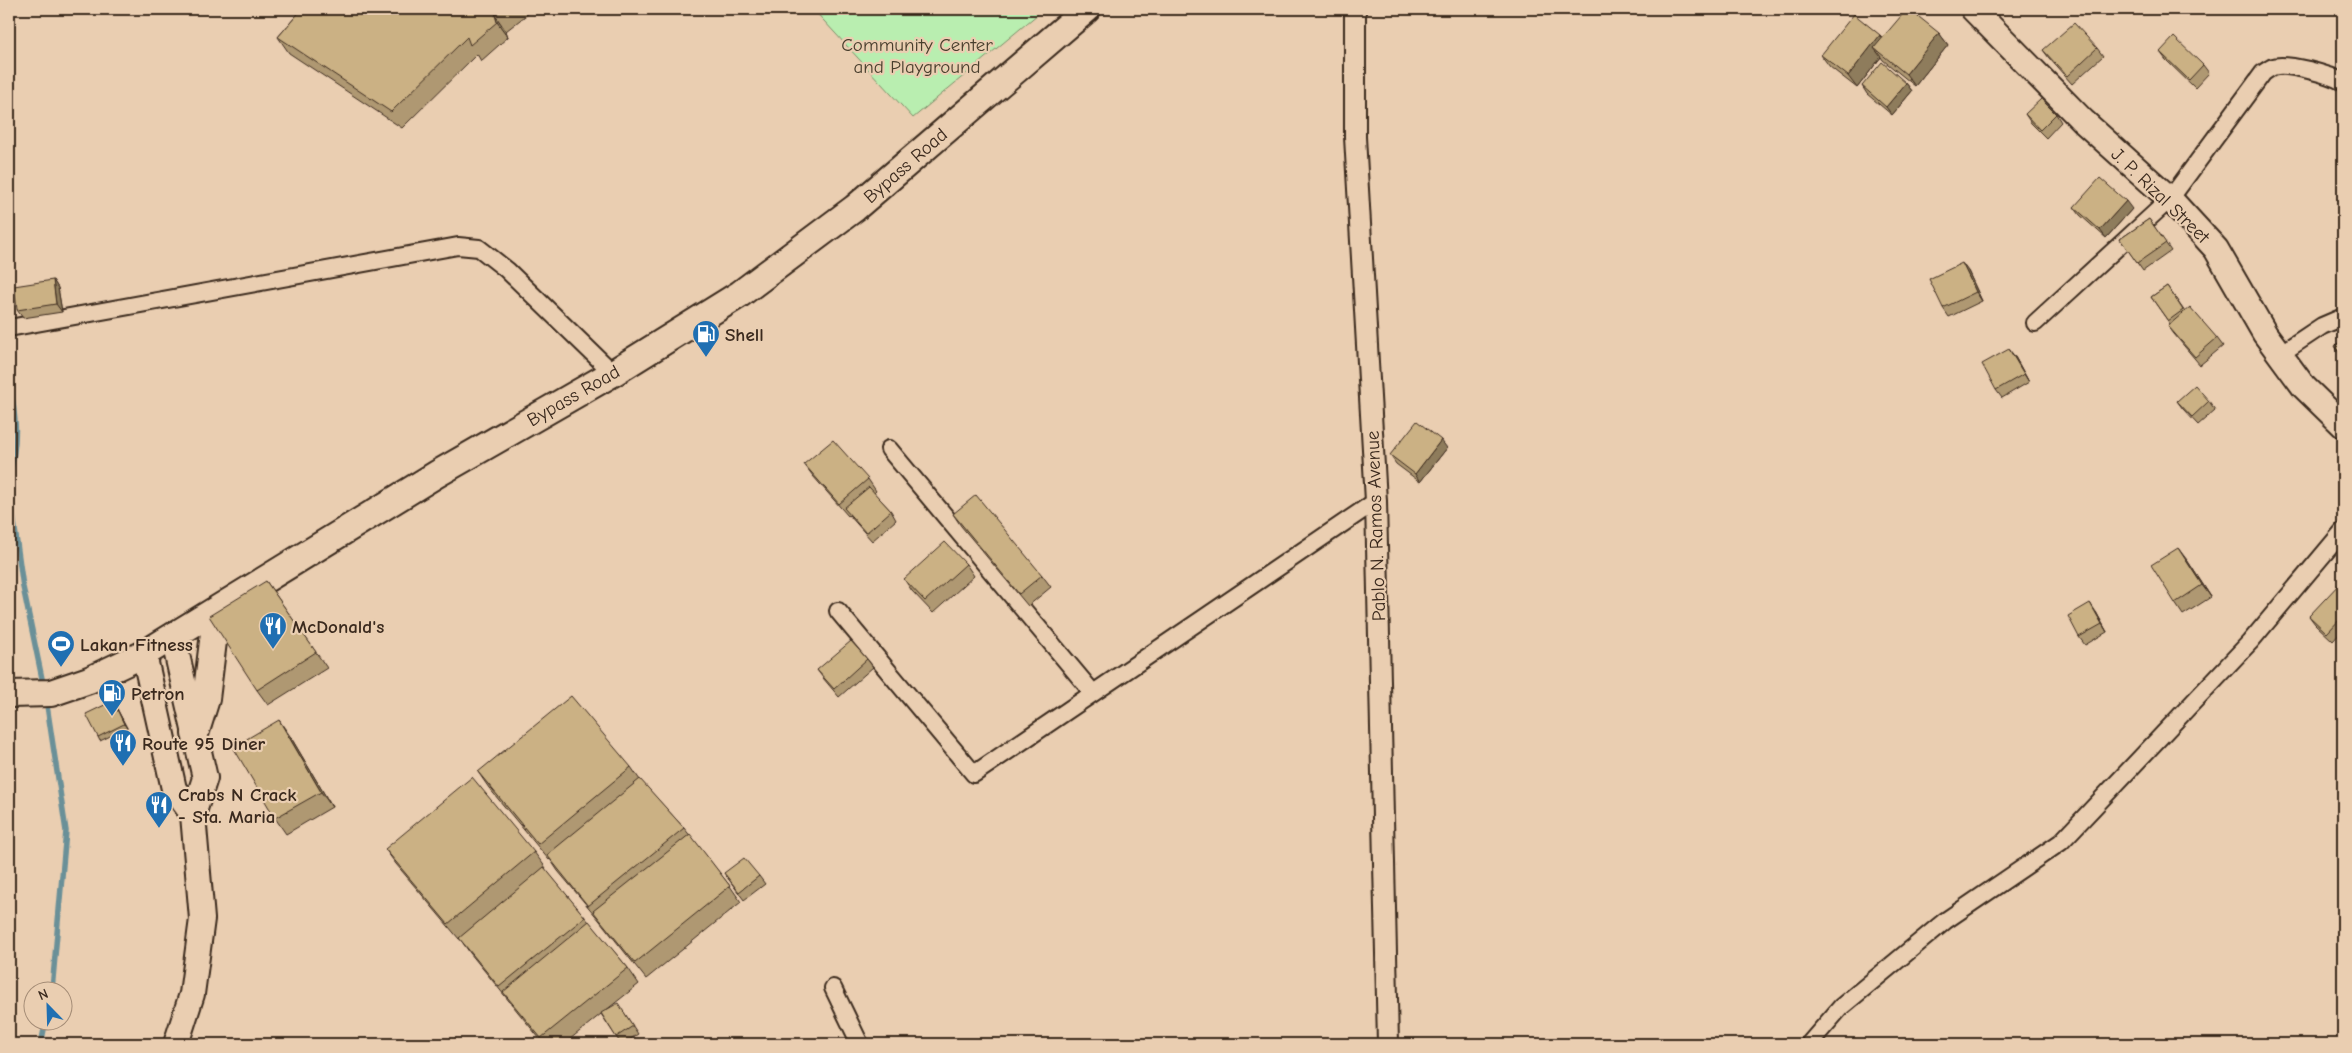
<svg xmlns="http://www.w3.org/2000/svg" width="2352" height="1053" font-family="'Comic Neue',sans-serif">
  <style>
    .green { fill: #b9eeb0; stroke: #7a8c67 }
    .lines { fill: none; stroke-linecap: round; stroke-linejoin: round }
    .stream { stroke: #6a9098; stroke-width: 5.5 }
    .minor-casing { stroke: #3b2a1e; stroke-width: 20 }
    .tertiary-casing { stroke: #3b2a1e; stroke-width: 24 }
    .secondary-casing { stroke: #3b2a1e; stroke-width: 28 }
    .primary-casing { stroke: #3b2a1e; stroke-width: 30 }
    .minor { stroke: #eaceb1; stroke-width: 16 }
    .tertiary { stroke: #eaceb1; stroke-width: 20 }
    .secondary { stroke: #eaceb1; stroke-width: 24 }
    .primary { stroke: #eaceb1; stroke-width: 26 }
    .wall { fill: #af9872; stroke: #3b2a1e }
    .shaded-wall { fill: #8e7c5c; stroke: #3b2a1e }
    .building { fill: #cbb184; stroke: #3b2a1e }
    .labels { text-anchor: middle; stroke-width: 4.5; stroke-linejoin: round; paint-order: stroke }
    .park-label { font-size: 19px; fill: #483e2d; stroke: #eaceb1 }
    .street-label { font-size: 19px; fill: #3b2a1e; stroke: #eaceb1 }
    .poi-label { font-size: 19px; font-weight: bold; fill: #3b2a1e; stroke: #eaceb1; text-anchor: start }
  </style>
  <rect width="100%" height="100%" fill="#eaceb1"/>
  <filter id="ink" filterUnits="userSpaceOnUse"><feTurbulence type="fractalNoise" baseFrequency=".02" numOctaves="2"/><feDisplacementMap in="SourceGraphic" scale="10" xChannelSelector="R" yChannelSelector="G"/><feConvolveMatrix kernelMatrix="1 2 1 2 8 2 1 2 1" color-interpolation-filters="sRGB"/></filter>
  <g filter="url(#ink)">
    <!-- green -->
    <path class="green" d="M 813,9 L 1044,9 L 913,118 Z"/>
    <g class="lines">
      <!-- stream -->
      <path class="stream" d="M 9,379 C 16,419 19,437 9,477
        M 9,486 L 23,587 L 44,688
        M 46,699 L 66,831 L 52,990
        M 41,1044 L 46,1020"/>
      <defs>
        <path id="minor" d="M 2035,323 L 2170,199 L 2263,73 C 2266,71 2270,68 2273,67 C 2286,62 2331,75 2343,82
          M 9,328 L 458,246 L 479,248 L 507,270 L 613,373
          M 2280,354 L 2322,326 L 2343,317
          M 889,449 L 1093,693
          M 838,611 L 974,774 L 1376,501
          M 833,988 L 860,1044
          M 1809,1044 L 1841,1007 L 1945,921 L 2061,842 L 2250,642 L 2343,531"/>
        <path id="tertiary" d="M 1355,9 L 1355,137 L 1376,501 L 1388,1044"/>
        <path id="secondary" d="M 1973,9 L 2083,121 L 2170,199 L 2216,249 L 2265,334 L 2304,387 L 2343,425
          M 173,637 L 205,778 L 193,815 L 202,919 L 192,994 L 176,1044
          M 144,654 L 174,789 L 193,815"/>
        <path id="primary" d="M 9,694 L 51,693 L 89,680 L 144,654 L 437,474 L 613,373 L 740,294 L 855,208 L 1087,9
          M 195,734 L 206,699 L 214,633 L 224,605"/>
      </defs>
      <!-- minor casing -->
      <use href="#minor" class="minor-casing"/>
      <!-- tertiary casing -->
      <use href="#tertiary" class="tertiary-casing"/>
      <!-- secondary casing -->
      <use href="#secondary" class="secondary-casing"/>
      <!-- primary casing -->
      <use href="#primary" class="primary-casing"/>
      <!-- minor -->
      <use href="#minor" class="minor"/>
      <!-- tertiary -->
      <use href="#tertiary" class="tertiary"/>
      <!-- secondary -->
      <use href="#secondary" class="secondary"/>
      <!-- primary -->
      <use href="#primary" class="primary"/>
    </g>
    <!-- wall -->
    <path class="wall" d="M 302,9 L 534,9 L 506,31 L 508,37 L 481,61 L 477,54 L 402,128 L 289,53 L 278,37 Z
      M 1939,33 L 1948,45 L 1915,86 L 1883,60 L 1881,57 L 1857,88 L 1830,67 L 1821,55 L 1880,35 L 1883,38 Z
      M 2097,48 L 2103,56 L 2072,84 L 2049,58 L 2043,50 Z
      M 2160,52 L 2203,65 L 2209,73 L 2195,88 L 2166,60 Z
      M 1906,83 L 1912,91 L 1892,115 L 1867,94 L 1862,86 Z
      M 2025,114 L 2056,114 L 2061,122 L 2046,138 L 2031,123 Z
      M 2074,207 L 2132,209 L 2106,238 L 2080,215 Z
      M 2149,219 L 2171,251 L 2143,271 L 2120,239 Z
      M 1968,271 L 1982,301 L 1949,317 L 1943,308 Z
      M 53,280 L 58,288 L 62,312 L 23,318 L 17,310 Z
      M 2167,286 L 2185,312 L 2217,338 L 2223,346 L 2200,365 L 2174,334 L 2168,326 L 2170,324 L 2151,297 Z
      M 2343,338 L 2343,359 L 2335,346 Z
      M 2015,357 L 2029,382 L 2002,398 L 1996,390 Z
      M 2177,401 L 2209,401 L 2215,410 L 2198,425 L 2183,409 Z
      M 1447,448 L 1420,482 L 1396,464 L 1390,455 Z
      M 804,464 L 868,479 L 876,491 L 874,493 L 891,511 L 896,520 L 872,541 L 849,515 L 848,516 L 813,476 Z
      M 953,514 L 1042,575 L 1051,587 L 1028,606 L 961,526 Z
      M 2187,560 L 2211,597 L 2183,615 L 2175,603 Z
      M 966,564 L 974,576 L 933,613 L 912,591 L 904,579 Z
      M 266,581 L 327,668 L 268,705 L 257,690 Z
      M 2343,584 L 2343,630 L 2333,641 L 2315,624 L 2309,616 Z
      M 2096,612 L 2107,632 L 2085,645 L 2079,637 Z
      M 867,659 L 873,667 L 839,697 L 823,678 L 817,670 Z
      M 113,701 L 115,705 L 127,728 L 100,741 L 98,737 Z
      M 290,736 L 332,807 L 286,834 L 275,818 Z
      M 631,767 L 640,780 L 684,828 L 730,886 L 741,902 L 646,979 L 600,921 L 558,871 L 550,859 L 549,860 L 489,788 L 478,772 Z
      M 385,849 L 534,852 L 546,868 L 545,869 L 589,922 L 628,968 L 639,984 L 605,1011 L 623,1011 L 638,1034 L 623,1044 L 621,1044 L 601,1014 L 564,1044 L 544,1044 L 470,953 L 460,939 L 459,939 L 396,864 Z
      M 724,873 L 759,876 L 765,884 L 744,900 Z"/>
    <!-- shaded-wall -->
    <path class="shaded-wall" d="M 495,15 L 506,31 L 508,37 L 497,22 Z
      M 1939,33 L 1948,45 L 1915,86 L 1906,74 Z
      M 1880,35 L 1889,47 L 1874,48 L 1881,57 L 1857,88 L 1848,76 Z
      M 1906,83 L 1912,91 L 1892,115 L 1886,107 Z
      M 2126,201 L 2132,209 L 2106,238 L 2100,230 Z
      M 1962,263 L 1968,271 L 1982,301 L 1976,292 Z
      M 53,280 L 58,288 L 62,312 L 56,304 Z
      M 2009,349 L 2015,357 L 2029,382 L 2024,374 Z
      M 1441,440 L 1447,448 L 1420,482 L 1415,474 Z
      M 2178,548 L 2187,560 L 2211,597 L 2202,585 Z
      M 2090,603 L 2096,612 L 2107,632 L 2102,624 Z
      M 113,701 L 115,705 L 127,728 L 124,724 Z
      M 279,720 L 290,736 L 332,807 L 321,792 Z"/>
    <!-- building -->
    <path class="building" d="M 302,9 L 503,9 L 495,15 L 497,22 L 470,45 L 467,37 L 391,112 L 278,37 Z
      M 1907,9 L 1909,9 L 1939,33 L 1906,74 L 1874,48 Z
      M 1854,14 L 1880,35 L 1848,76 L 1821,55 Z
      M 2074,23 L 2097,48 L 2067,76 L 2043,50 Z
      M 2174,37 L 2203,65 L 2189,80 L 2160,52 Z
      M 1882,62 L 1906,83 L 1886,107 L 1862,86 Z
      M 2041,99 L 2056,114 L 2040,130 L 2025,114 Z
      M 2100,178 L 2126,201 L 2100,230 L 2074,207 Z
      M 2149,219 L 2166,243 L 2137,263 L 2120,239 Z
      M 1962,263 L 1976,292 L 1943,308 L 1929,279 Z
      M 53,280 L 56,304 L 17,310 L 14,286 Z
      M 2167,286 L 2183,310 L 2168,321 L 2151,297 Z
      M 2190,307 L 2217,338 L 2195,357 L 2168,326 Z
      M 2343,338 L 2343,355 L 2335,346 Z
      M 2009,349 L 2024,374 L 1996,390 L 1982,364 Z
      M 2195,385 L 2209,401 L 2192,417 L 2177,401 Z
      M 1417,421 L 1441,440 L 1415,474 L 1390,455 Z
      M 833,440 L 868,479 L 839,504 L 804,464 Z
      M 869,487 L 891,511 L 866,533 L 844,508 Z
      M 976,495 L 1042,575 L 1019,594 L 953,514 Z
      M 945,542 L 966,564 L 925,601 L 904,579 Z
      M 2178,548 L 2202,585 L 2175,603 L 2151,565 Z
      M 266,581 L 316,652 L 257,690 L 209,616 Z
      M 2341,582 L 2343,584 L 2343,616 L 2327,633 L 2309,616 Z
      M 2090,603 L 2102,624 L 2079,637 L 2068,616 Z
      M 851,641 L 867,659 L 834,689 L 817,670 Z
      M 571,696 L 631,767 L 538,844 L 478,772 Z
      M 113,701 L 124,724 L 98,737 L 86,714 Z
      M 279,720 L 321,792 L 275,818 L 233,747 Z
      M 472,777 L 534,852 L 448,924 L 385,849 Z
      M 640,779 L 684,828 L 588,906 L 547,855 Z
      M 690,834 L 730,886 L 635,963 L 593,911 Z
      M 744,858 L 759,876 L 739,892 L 724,873 Z
      M 544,867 L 585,917 L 499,987 L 459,938 Z
      M 589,921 L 628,968 L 541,1038 L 503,992 Z
      M 618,1003 L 633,1026 L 616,1037 L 601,1013 Z"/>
  </g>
  <!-- icons -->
  <defs>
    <symbol id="fuel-pin" viewBox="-11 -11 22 30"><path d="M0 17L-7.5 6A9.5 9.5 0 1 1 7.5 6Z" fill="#1f6fb2" stroke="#eaceb1"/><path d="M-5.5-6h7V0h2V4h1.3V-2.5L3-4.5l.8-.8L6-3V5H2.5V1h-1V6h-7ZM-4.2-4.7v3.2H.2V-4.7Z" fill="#fff"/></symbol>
    <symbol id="restaurant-pin" viewBox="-11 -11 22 30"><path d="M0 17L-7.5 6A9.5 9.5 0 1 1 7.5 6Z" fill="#1f6fb2" stroke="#eaceb1"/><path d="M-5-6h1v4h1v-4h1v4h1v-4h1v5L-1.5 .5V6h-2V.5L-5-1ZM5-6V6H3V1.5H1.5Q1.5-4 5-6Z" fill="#fff"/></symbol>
    <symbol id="stadium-pin" viewBox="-11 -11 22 30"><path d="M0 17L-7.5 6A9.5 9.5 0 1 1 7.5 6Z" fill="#1f6fb2" stroke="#eaceb1"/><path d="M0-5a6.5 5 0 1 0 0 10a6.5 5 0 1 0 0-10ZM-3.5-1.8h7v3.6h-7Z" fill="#fff"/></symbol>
  </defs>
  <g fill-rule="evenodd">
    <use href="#fuel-pin" x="690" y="318" width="32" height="43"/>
    <use href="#restaurant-pin" x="257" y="610" width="32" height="43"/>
    <use href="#stadium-pin" x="45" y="628" width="32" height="43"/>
    <use href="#fuel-pin" x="96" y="677" width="32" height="43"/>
    <use href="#restaurant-pin" x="107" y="727" width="32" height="43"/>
    <use href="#restaurant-pin" x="143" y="789" width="32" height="43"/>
  </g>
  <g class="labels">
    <!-- park labels -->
    <g class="park-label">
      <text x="917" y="51">Community Center<tspan x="917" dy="22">and Playground</tspan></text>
    </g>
    <!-- street labels -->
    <g class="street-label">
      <text transform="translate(905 165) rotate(-41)" y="7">Bypass Road</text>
      <text transform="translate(2161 195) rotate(44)" y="7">J. P. Rizal Street</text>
      <text transform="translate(573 395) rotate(-30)" y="7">Bypass Road</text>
      <text transform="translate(1375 526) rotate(-92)" y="7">Pablo N. Ramos Avenue</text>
    </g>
    <!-- poi labels -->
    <g class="poi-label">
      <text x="725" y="341">Shell</text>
      <text x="292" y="633">McDonald's</text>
      <text x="80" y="651">Lakan Fitness</text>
      <text x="131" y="700">Petron</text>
      <text x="142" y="750">Route 95 Diner</text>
      <text x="178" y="801">Crabs N Crack<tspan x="178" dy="22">- Sta. Maria</tspan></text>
    </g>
  </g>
  <!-- margin -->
  <rect width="2352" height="1053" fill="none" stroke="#eaceb1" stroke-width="30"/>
  <rect x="15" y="15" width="2322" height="1023" fill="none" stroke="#3b2a1e" stroke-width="2" filter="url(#ink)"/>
  <!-- north arrow -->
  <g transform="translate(48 1006) rotate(337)"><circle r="24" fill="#eaceb1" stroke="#a48c76"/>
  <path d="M0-4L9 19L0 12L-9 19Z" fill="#1f6fb2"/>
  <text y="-8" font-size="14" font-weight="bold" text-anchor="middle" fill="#3b2a1e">N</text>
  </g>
</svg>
